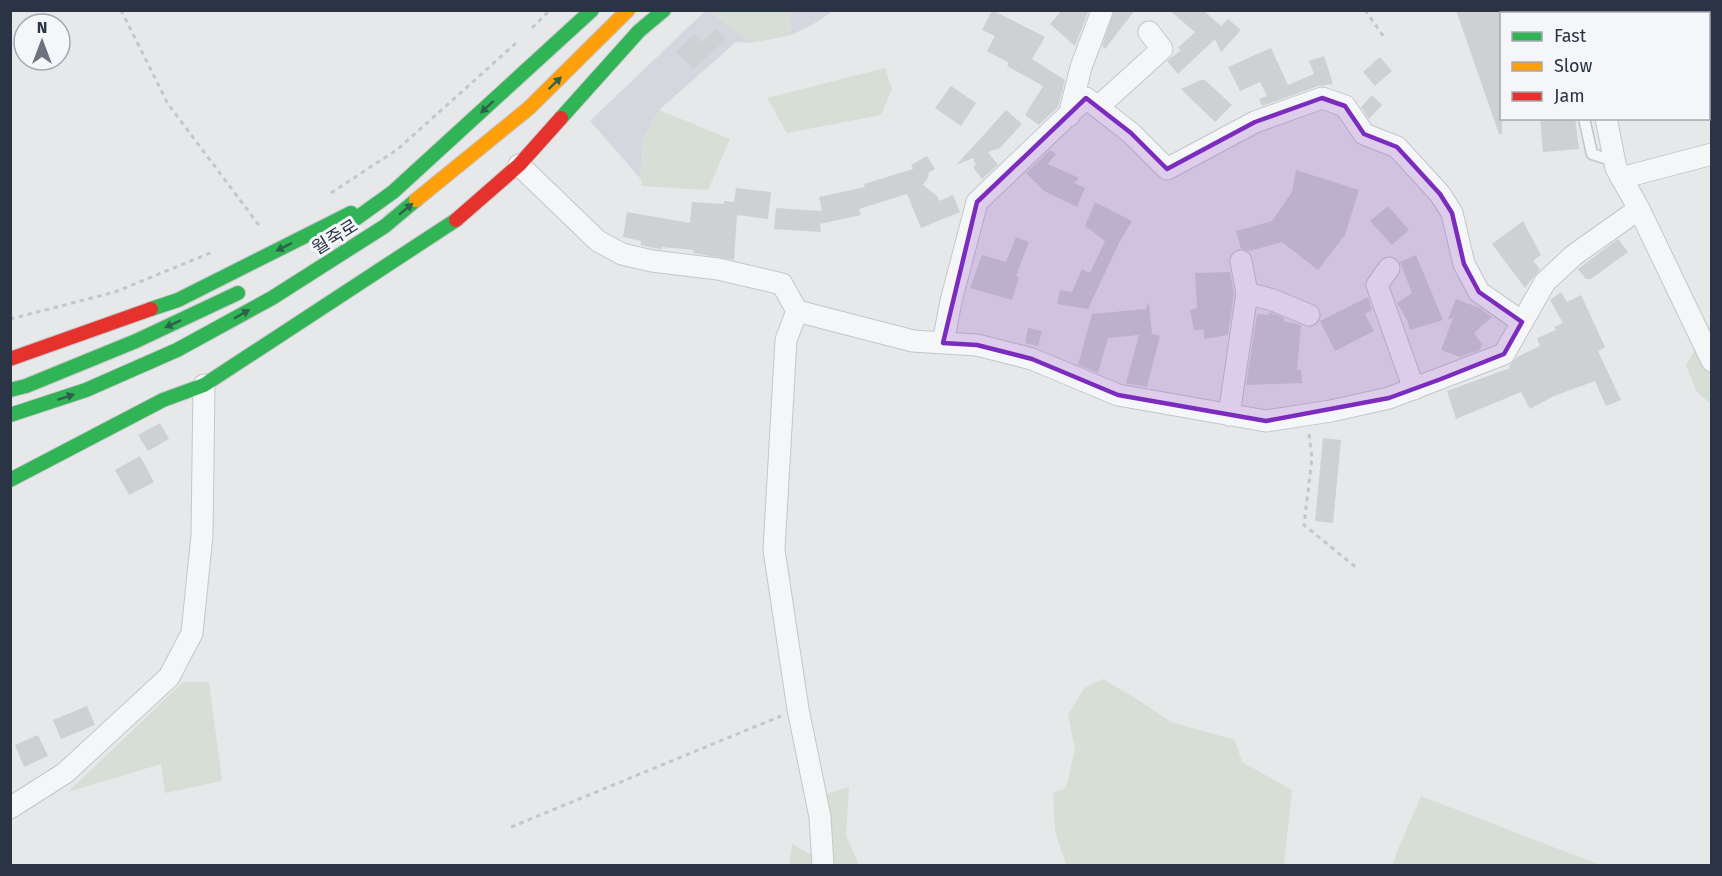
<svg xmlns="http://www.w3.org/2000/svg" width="1722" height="876" font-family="'Fira Sans','Noto Sans KR',sans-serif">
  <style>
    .built { fill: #d4d7dd }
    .green { fill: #d6ded6 }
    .building { fill: #ced0d3 }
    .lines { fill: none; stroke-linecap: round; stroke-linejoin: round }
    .lane-casing { stroke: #c4c6c8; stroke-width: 13 }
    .street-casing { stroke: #c4c6c8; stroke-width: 23 }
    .fast-casing { stroke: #c4c6c8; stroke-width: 16 }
    .slow-casing { stroke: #c4c6c8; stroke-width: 16 }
    .jam-casing { stroke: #c4c6c8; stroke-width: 16 }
    .path { stroke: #c5c6ca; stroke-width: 3; stroke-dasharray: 4.5 4.5; stroke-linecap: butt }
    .lane { stroke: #f5f6f7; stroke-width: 10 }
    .street { stroke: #f5f6f7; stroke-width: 21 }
    .fast { stroke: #30b455; stroke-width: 14 }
    .slow { stroke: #ff9f0a; stroke-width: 14 }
    .jam { stroke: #e5322d; stroke-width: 14 }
    .oneway { fill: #2d614b }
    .marked { fill: #7b2cbf; fill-opacity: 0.2; stroke: #7b2cbf; stroke-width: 4.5; stroke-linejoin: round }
    .labels { text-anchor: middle; stroke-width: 6; stroke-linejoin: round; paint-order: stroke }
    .street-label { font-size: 18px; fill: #2b3445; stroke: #f4f6f9 }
  </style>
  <rect width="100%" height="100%" fill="#e6e8ea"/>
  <!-- built -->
  <path class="built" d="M 705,11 L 708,11 L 752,43 L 736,42 L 659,110 L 643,139 L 641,179 L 590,121 Z
    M 790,11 L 833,11 L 812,25 L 791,35 Z"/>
  <!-- green -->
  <path class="green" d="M 708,11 L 790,11 L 791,35 L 752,43 Z
    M 885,68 L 892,89 L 881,115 L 787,133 L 767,98 Z
    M 659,110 L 730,139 L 708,190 L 641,186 L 643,139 Z
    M 1711,323 L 1711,404 L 1696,391 L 1686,365 Z
    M 1103,679 L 1140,701 L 1171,722 L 1235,740 L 1242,762 L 1292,790 L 1284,865 L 1066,865 L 1055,831 L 1053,793 L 1066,788 L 1075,749 L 1068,715 L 1084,688 Z
    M 183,682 L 209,682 L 222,781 L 165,793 L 161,764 L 68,792 Z
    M 849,787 L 846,836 L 859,865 L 789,866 L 792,844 L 810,854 L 827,846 L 822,795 Z
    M 1421,796 L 1600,865 L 1393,865 L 1396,854 Z"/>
  <!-- building -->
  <path class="building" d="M 992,10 L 1045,37 L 1032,59 L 1065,80 L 1058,107 L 1039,125 L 1025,115 L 1043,86 L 1007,66 L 1009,63 L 987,51 L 995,36 L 982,30 Z
    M 1062,10 L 1089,10 L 1075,46 L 1050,24 Z
    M 1114,10 L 1135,10 L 1105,49 L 1102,46 Z
    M 1169,10 L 1203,10 L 1221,26 L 1228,19 L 1241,30 L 1221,52 L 1215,39 L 1178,74 L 1167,61 L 1181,50 L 1178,48 L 1195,32 Z
    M 1456,10 L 1502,10 L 1502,134 L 1499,134 Z
    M 717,29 L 726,40 L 693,69 L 676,51 L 694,34 L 702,42 Z
    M 1271,48 L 1288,85 L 1314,74 L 1309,61 L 1324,56 L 1333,84 L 1318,86 L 1262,106 L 1259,99 L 1267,96 L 1260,82 L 1240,91 L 1228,67 Z
    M 1380,57 L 1392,71 L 1375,86 L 1363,72 Z
    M 1201,80 L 1205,80 L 1232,105 L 1215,122 L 1181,89 Z
    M 951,86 L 976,103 L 961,126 L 935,108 Z
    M 1372,95 L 1382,105 L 1369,119 L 1361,107 Z
    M 1006,110 L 1022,124 L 1000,148 L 988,152 L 998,165 L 982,179 L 973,167 L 976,165 L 973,158 L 956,165 L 979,140 L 981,139 L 980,139 Z
    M 1540,118 L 1575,118 L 1579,149 L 1543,152 Z
    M 1050,150 L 1056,154 L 1048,164 L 1079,178 L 1074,183 L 1085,188 L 1077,207 L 1044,191 L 1026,173 Z
    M 927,156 L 935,169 L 928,173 L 929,176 L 923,185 L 937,196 L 939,201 L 953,195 L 960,212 L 921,228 L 907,194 L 859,209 L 861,215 L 820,224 L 821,232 L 774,229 L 776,208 L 822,211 L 819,197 L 865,187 L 864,184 L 913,169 L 911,165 Z
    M 1296,170 L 1359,190 L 1345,235 L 1318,270 L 1282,242 L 1249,251 L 1241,249 L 1236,231 L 1272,221 L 1292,192 Z
    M 736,188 L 771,192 L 768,219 L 737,215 L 734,260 L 693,253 L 694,250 L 662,247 L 662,249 L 654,248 L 641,245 L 641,241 L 623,237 L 627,212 L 690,223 L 692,202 L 724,204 L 724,201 L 734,202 Z
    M 1095,202 L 1132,221 L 1119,243 L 1088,309 L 1057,304 L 1060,290 L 1072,292 L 1082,269 L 1090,273 L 1105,241 L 1085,226 Z
    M 1388,206 L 1409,230 L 1392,245 L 1370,221 Z
    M 1523,221 L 1541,255 L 1533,261 L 1540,269 L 1525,288 L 1492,244 Z
    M 1016,237 L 1029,242 L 1016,276 L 1019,277 L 1012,300 L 970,288 L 982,255 L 1006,262 Z
    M 1618,239 L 1628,252 L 1591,279 L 1586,279 L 1578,269 Z
    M 1416,255 L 1443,320 L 1410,330 L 1407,320 L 1397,303 L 1412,293 L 1400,262 Z
    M 1230,272 L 1234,293 L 1228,335 L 1204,339 L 1204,330 L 1194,330 L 1190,310 L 1197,308 L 1195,273 Z
    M 1561,292 L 1567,302 L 1581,295 L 1605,347 L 1598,351 L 1621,400 L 1606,406 L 1595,381 L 1554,396 L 1530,409 L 1521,392 L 1456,419 L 1447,391 L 1510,368 L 1509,366 L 1517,357 L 1540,346 L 1537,338 L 1556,330 L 1554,327 L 1563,323 L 1550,300 Z
    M 1368,297 L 1372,310 L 1365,314 L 1374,331 L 1335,351 L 1320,321 Z
    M 1456,299 L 1480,308 L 1492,317 L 1474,333 L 1482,344 L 1480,350 L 1460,357 L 1441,350 L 1453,318 L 1448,319 Z
    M 1148,303 L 1149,303 L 1152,334 L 1160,336 L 1147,387 L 1126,383 L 1139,335 L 1108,338 L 1098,373 L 1078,365 L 1092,314 L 1146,309 Z
    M 1269,312 L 1284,318 L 1284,321 L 1301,325 L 1297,370 L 1301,370 L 1302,383 L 1246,385 L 1257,314 L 1269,315 Z
    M 1028,328 L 1042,331 L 1038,346 L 1025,343 Z
    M 160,423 L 169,439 L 148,451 L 138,435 Z
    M 1323,438 L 1341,440 L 1333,523 L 1315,521 Z
    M 140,456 L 154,482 L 129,495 L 115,470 Z
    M 87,706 L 95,725 L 61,739 L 53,720 Z
    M 38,735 L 48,756 L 24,767 L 15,745 Z"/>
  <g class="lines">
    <defs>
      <path id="lane" d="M 1584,118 L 1592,154 L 1614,161"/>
      <path id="street" d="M 1609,14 L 1610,10
        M 1098,107 L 1162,49 L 1149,32
        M 1069,116 L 1081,67 L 1102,11
        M 1606,118 L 1616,168 L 1639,209 L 1712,361
        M 519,165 L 598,241 L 622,254 L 652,261 L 718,269 L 782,284 L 797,311 L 913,341 L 977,345 L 1032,359 L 1118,395 L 1266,421 L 1331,411 L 1389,398 L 1504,354 L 1545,282 L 1574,255 L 1639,209
        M 1621,178 L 1712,154
        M 1389,268 L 1377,285 L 1414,389
        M 1247,293 L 1273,300 L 1309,315
        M 797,311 L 786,340 L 774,550 L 798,709 L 820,817 L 823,866
        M 943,343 L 951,301 L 977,202 L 1086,98 L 1131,133 L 1167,169 L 1255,122 L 1322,98 L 1345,106 L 1364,134 L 1397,147 L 1440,194 L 1452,213 L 1464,264 L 1479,292 L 1522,322
        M 1229,415 L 1247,293 L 1241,261
        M 10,808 L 65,773 L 169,677 L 192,633 L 202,535 L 204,385"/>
      <path id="fast" d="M 561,118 L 639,31 L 664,10
        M 333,235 L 393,192 L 592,10
        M 151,309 L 178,300 L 351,213
        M 10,390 L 26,386 L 136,341 L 238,293
        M 10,415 L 86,390 L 177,350 L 272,298 L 385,226 L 416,200
        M 10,480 L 163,400 L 204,385 L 456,220"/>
      <path id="slow" d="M 416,200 L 529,108 L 628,10"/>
      <path id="jam" d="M 456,220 L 519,165 L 561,118
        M 10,359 L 151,309"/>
    </defs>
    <!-- lane casing -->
    <use href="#lane" class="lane-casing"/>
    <!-- street casing -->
    <use href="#street" class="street-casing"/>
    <!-- fast casing -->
    <use href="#fast" class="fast-casing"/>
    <!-- slow casing -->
    <use href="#slow" class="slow-casing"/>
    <!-- jam casing -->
    <use href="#jam" class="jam-casing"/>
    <!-- path -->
    <path class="path" d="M 121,10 L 168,104 L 261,228
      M 1365,10 L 1384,37
      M 532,28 L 550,10
      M 331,193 L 398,149 L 516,43
      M 10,319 L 115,292 L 215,251
      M 1309,434 L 1312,458 L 1304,525 L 1358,569
      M 511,827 L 781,716"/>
    <!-- lane -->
    <use href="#lane" class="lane"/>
    <!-- street -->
    <use href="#street" class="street"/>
    <!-- fast -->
    <use href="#fast" class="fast"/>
    <!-- slow -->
    <use href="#slow" class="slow"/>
    <!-- jam -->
    <use href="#jam" class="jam"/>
  </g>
  <!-- one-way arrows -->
  <defs><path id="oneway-solid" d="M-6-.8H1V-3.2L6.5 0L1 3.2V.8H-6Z" transform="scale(1.5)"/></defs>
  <g class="oneway">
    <use href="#oneway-solid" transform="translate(555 83) rotate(-44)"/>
    <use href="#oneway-solid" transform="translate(487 107) rotate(137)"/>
    <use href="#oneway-solid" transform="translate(406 209) rotate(-39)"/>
    <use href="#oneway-solid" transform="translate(284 247) rotate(153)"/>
    <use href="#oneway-solid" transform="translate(242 314) rotate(-29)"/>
    <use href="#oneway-solid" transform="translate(173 324) rotate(155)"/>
    <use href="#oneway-solid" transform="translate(66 397) rotate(-18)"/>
  </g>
  <!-- marked area -->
  <path class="marked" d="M 1086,98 L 1131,133 L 1167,169 L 1255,122 L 1322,98 L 1345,106 L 1364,134 L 1397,147 L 1440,194 L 1452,213 L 1464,264 L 1479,292 L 1522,322 L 1504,354 L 1441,379 L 1389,398 L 1266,421 L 1118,395 L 1032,359 L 977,345 L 943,343 L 977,202 Z"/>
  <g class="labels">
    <!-- street labels -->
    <g class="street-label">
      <text transform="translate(335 237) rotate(-32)" y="6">월죽로</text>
    </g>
  </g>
  <!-- border -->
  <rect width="1722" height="876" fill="none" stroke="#2b3445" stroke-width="24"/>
  <!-- legend -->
  <rect x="1500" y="12" width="210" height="108" fill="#f4f6f9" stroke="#a4a8b1" stroke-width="1.5"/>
  <rect x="1512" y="32" width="30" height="9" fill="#30b455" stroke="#a4a8b1" stroke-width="1.5"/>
  <text x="1554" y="42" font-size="18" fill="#2b3445">Fast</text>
  <rect x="1512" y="62" width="30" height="9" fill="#ff9f0a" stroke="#a4a8b1" stroke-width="1.5"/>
  <text x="1554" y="72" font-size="18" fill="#2b3445">Slow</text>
  <rect x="1512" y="92" width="30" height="9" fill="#e5322d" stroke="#a4a8b1" stroke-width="1.5"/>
  <text x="1554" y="102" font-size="18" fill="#2b3445">Jam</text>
  <!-- north arrow -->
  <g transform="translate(42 42)"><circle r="28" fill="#f4f6f9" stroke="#a4a8b1" stroke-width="1.5"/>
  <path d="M0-4.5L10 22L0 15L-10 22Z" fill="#6c737f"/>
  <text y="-9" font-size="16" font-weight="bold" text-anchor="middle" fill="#2b3445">N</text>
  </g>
</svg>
